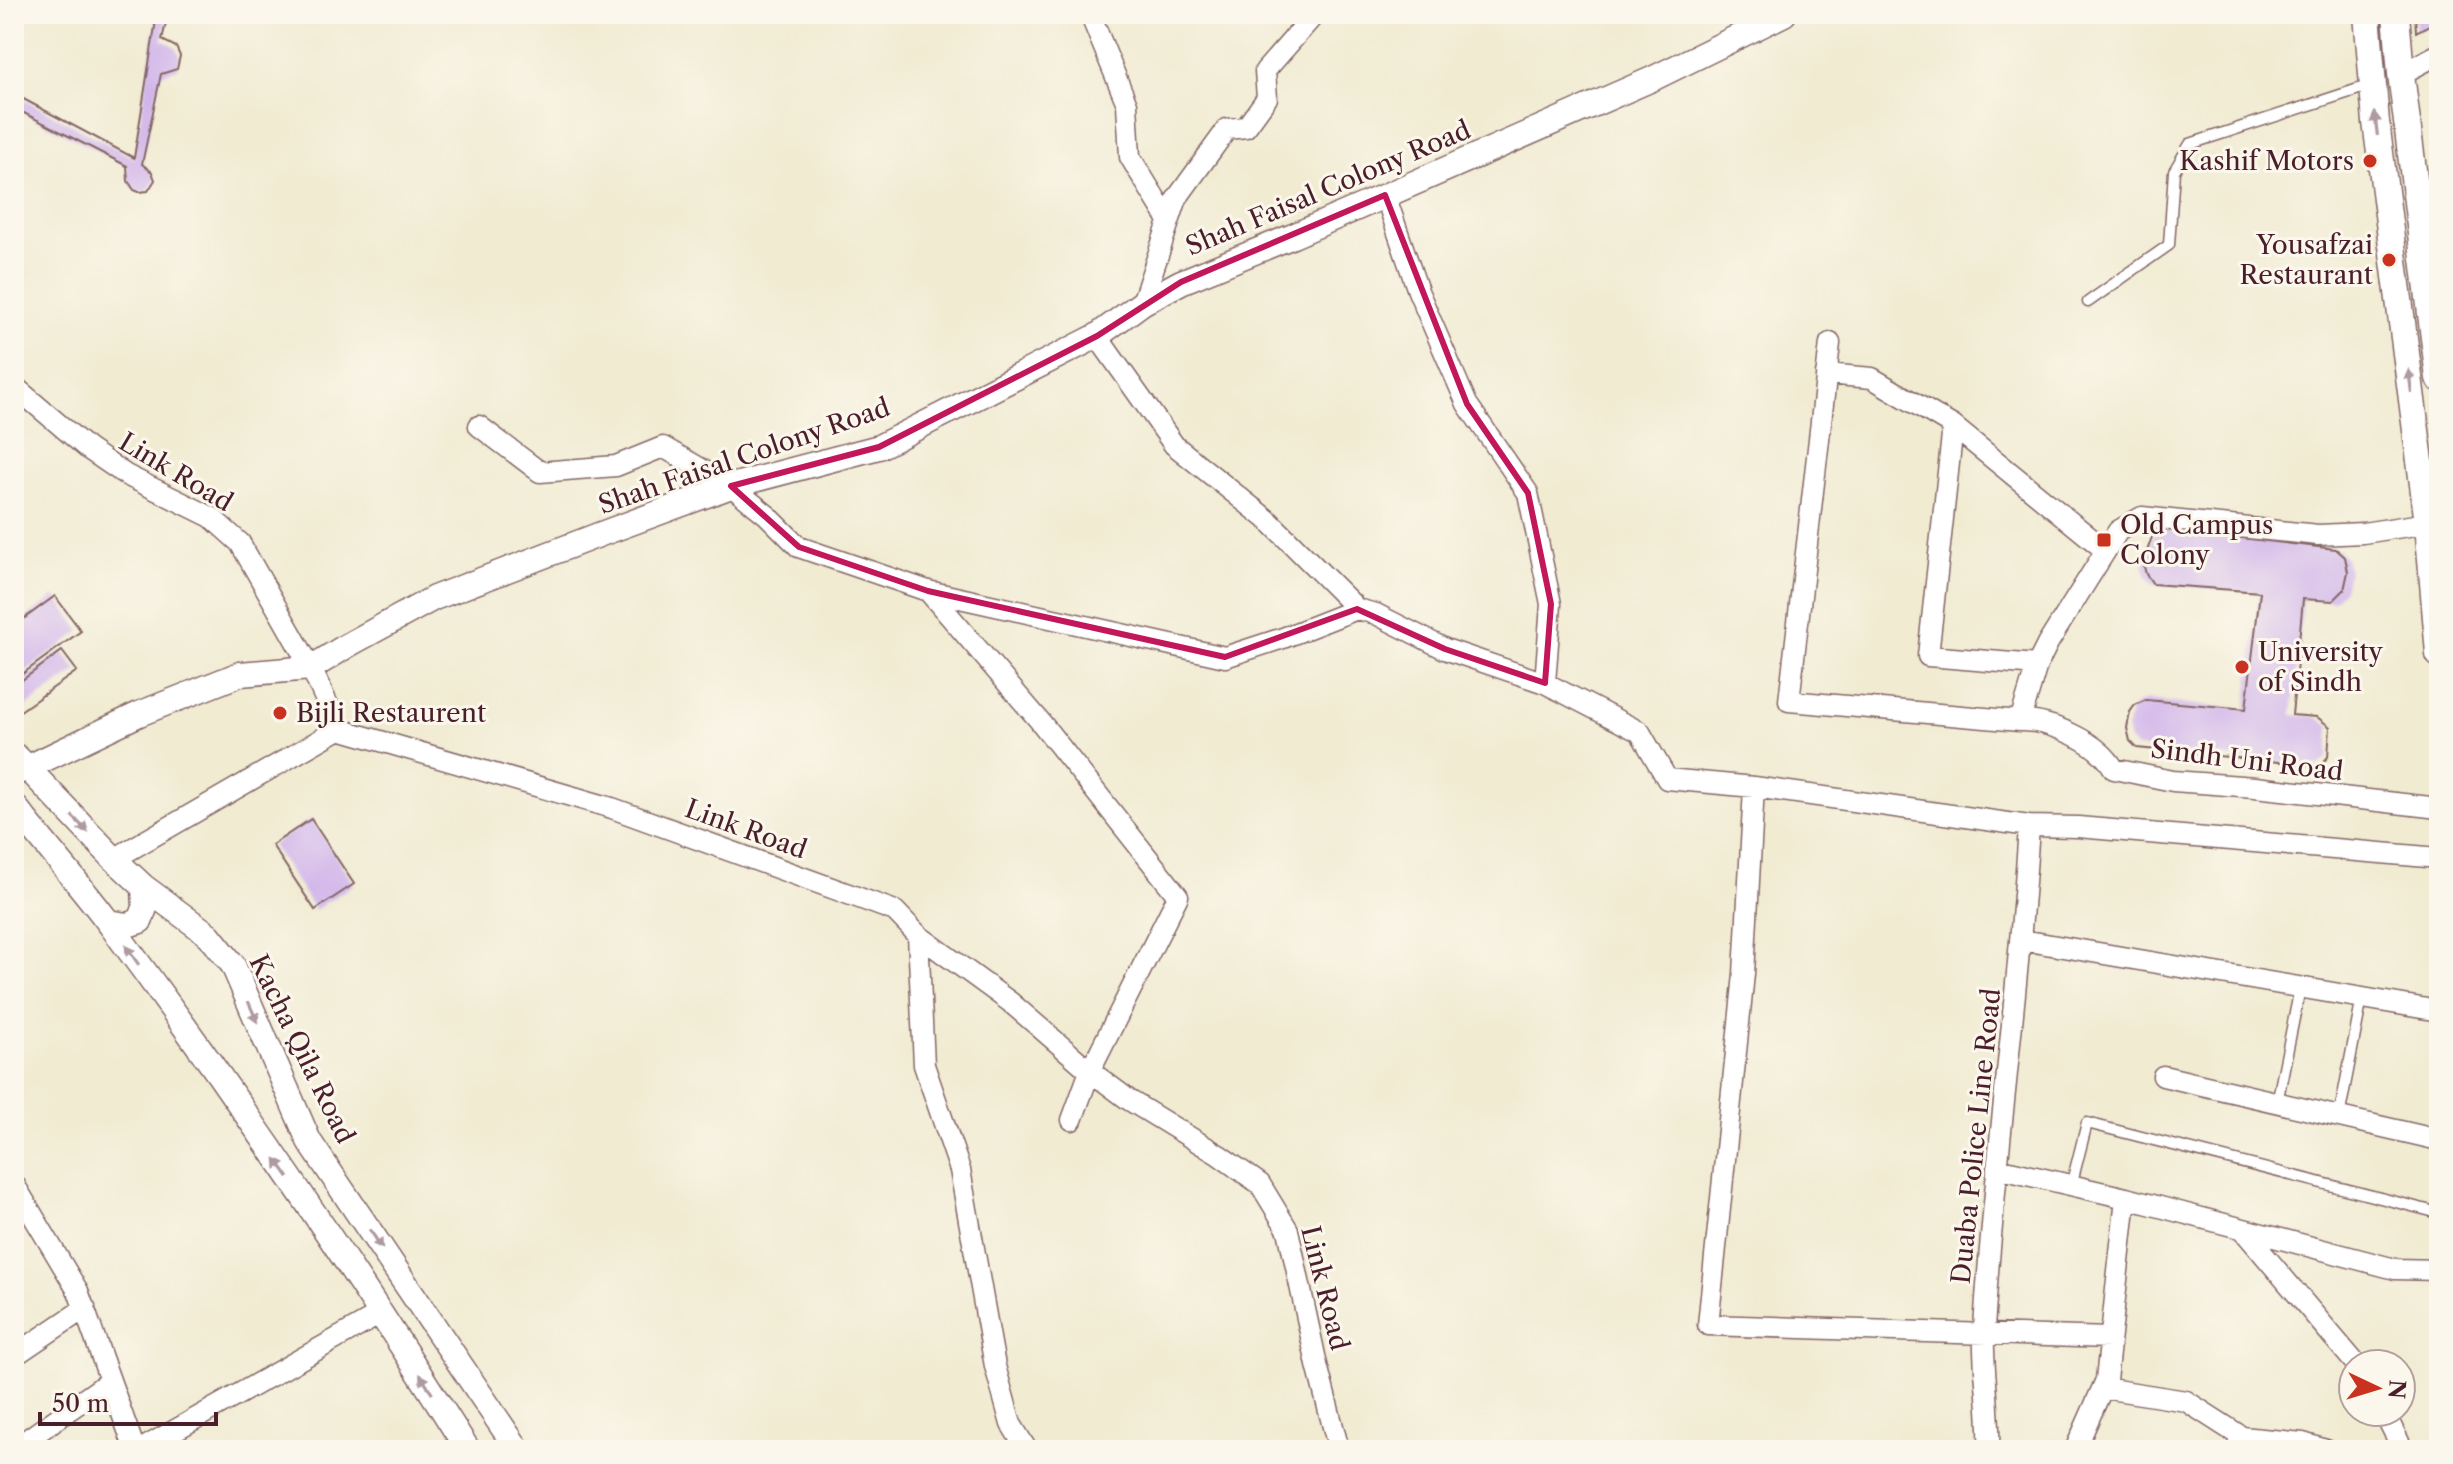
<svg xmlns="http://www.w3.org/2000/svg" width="2453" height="1464" font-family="'Libre Caslon Text',serif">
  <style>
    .building { fill: #d1b5ea }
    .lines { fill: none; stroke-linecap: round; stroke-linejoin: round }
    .service-casing { stroke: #846665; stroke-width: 13 }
    .minor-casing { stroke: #846665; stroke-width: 23 }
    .tertiary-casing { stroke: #846665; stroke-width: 27 }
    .secondary-casing { stroke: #846665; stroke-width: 29 }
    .service { stroke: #fff; stroke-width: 10 }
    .minor { stroke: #fff; stroke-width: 20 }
    .tertiary { stroke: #fff; stroke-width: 24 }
    .secondary { stroke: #fff; stroke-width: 26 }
    .oneway { fill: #ae9aa0 }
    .marked { fill: none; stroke: #c2185b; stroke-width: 6; stroke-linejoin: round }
    .poi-dot { fill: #c8321e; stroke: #fbf7ec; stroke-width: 3 }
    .labels { text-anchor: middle; stroke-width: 6; stroke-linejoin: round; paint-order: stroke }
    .poi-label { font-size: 26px; fill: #4a1f2b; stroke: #fbf7ec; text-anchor: start }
    .street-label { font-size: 26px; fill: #4a1f2b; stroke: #fbf7ec }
  </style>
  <rect width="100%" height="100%" fill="#fbf7ec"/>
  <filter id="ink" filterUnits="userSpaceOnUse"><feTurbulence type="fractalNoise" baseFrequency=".0125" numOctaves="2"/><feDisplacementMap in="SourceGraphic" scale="16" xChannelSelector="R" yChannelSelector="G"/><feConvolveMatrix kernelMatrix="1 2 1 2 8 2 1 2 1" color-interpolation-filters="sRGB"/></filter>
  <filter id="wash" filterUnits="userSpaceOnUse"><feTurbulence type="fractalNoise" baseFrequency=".006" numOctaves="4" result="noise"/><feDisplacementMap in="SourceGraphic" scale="32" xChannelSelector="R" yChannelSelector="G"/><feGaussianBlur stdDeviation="1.8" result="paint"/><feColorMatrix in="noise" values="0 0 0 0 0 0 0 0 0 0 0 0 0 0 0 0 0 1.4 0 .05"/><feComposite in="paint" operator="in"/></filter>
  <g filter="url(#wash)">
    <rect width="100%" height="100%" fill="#f1ebd2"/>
    <g id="blocks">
      <!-- building -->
      <path class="building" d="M 157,14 L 168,14 L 162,40 L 176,47 L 180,56 L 177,69 L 161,74 L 142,164 L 152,172 L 155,180 L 148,191 L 139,192 L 134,190 L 128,181 L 127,166 L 14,108 L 14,94 L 134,158 Z
        M 2415,14 L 2439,14 L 2439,20 L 2416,32 Z
        M 2155,528 L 2336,549 L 2345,557 L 2348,572 L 2344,590 L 2333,601 L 2303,599 L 2292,715 L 2317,717 L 2330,727 L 2328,757 L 2319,766 L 2137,748 L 2130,741 L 2127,728 L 2130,712 L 2135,705 L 2146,700 L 2246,709 L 2260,592 L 2153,584 L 2146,574 L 2143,563 Z
        M 55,596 L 81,631 L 14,680 L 14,626 Z
        M 62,651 L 77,671 L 16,714 L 14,686 Z
        M 311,819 L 354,884 L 315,910 L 272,845 Z"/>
    </g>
  </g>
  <g filter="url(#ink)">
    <use href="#blocks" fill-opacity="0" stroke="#846665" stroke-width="2"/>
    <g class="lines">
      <defs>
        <path id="service" d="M 2088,302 L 2169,245 L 2174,171 L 2190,144 L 2371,85
          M 2277,1103 L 2300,988
          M 2339,1117 L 2362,998
          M 2071,1186 L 2087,1123 L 2439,1213"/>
        <path id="minor" d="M 1090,14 L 1127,104 L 1130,157 L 1168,219
          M 2401,74 L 2439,54
          M 1385,195 L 1418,291 L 1467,404 L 1528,493 L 1551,604 L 1545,683 L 1640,732 L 1667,779 L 1754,787 L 1744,974 L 1708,1325 L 2110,1338
          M 1142,303 L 1177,198 L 1227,129 L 1246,127 L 1267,98 L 1265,71 L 1315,14
          M 1097,336 L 1174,445 L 1269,521 L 1357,609 L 1376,614 L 1445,649 L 1545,683
          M 1830,343 L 1789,701 L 2020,721
          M 1826,374 L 1872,378 L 1953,426 L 1928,656 L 2037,665
          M 14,386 L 88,449 L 126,475 L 211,517 L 240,543 L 311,668 L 339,729 L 612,808 L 895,911 L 918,935 L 1010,1002 L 1090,1071 L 1129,1100 L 1219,1155 L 1260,1184 L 1288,1230 L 1317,1365 L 1339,1450
          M 479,426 L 540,472 L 616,466 L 663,447 L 731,486 L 767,515 L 799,547 L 928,591 L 1225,657 L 1283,638 L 1357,609
          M 1953,426 L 2105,550
          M 2428,523 L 2363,533 L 2318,535 L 2142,517 L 2118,531 L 2048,643 L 2037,665 L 2020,721 C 2050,720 2099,742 2114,769 L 2173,781 L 2255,787 L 2439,808
          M 928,591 L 1039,720 L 1178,896 L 1090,1071 L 1072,1120
          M 1754,787 L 2029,826 L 2078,827 L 2439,858
          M 114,859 L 339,729
          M 918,935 L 924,1065 L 960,1170 L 995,1366 L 1011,1424 L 1027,1450
          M 2022,940 L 2439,1011
          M 2163,1076 L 2439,1140
          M 1997,1168 L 2126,1198 L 2395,1269 L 2439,1270
          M 14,1184 L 78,1291 L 135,1450
          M 2243,1230 L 2356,1364
          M 14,1356 L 85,1308
          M 2103,1388 L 2186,1401 L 2242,1437
          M 2384,1412 L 2403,1450
          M 14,1449 L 110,1381
          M 140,1450 L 382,1313
          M 1989,1450 C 1991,1410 1982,1369 1984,1329 C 1994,1161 2019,994 2029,826
          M 2075,1450 L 2106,1380 L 2126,1198
          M 2236,1450 L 2242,1437 L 2303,1443 L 2326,1450"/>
        <path id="tertiary" d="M 17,757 L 114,859 L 144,887 L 209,935 L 233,965 L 309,1141 L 518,1450
          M 14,774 L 139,714 L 240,674 L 311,668 L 348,645 L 434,598 L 601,534 L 731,486 L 879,447 L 1097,336 L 1142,303 L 1181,282 L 1293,236 L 1652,79 L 1784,14
          M 14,805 C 45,845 79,883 109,923 C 236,1094 355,1270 468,1450
          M 108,922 L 127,925 L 140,921 L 145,908 L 144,887"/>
        <path id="secondary" d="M 2367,14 L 2376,122 L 2428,523 L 2439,654
          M 2396,14 L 2401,74 L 2439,378"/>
      </defs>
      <!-- service casing -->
      <use href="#service" class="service-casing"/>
      <!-- minor casing -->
      <use href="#minor" class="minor-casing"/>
      <!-- tertiary casing -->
      <use href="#tertiary" class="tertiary-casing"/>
      <!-- secondary casing -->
      <use href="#secondary" class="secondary-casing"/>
      <!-- service -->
      <use href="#service" class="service"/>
      <!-- minor -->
      <use href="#minor" class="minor"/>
      <!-- tertiary -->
      <use href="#tertiary" class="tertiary"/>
      <!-- secondary -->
      <use href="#secondary" class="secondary"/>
    </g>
    <!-- one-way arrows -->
    <defs><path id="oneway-solid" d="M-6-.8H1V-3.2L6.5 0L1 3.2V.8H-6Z" transform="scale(2)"/></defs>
    <g class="oneway">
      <use href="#oneway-solid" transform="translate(2376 124) rotate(-97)"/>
      <use href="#oneway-solid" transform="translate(2410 381) rotate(-97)"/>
      <use href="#oneway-solid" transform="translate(80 824) rotate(46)"/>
      <use href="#oneway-solid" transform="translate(132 955) rotate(-125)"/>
      <use href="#oneway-solid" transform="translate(253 1012) rotate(66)"/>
      <use href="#oneway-solid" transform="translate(282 1168) rotate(-125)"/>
      <use href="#oneway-solid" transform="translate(376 1239) rotate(56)"/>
      <use href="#oneway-solid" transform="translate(426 1384) rotate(-122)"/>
    </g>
  </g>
  <!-- marked area -->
  <path class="marked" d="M 1385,195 L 1467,404 L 1528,493 L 1551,604 L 1545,683 L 1445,649 L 1357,609 L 1225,657 L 928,591 L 799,547 L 731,486 L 879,447 L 1097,336 L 1181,282 Z"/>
  <!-- markers -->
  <g class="poi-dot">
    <circle cx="2370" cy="161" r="8"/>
    <circle cx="2389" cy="260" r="8"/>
    <rect x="2096" y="532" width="16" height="16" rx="4"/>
    <circle cx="2242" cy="667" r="8"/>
    <circle cx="280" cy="713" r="8"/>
  </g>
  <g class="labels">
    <!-- poi labels -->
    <g class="poi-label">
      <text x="2354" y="170" text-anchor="end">Kashif Motors</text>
      <text x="2373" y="254" text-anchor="end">Yousafzai<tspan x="2373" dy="30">Restaurant</tspan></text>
      <text x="2120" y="534">Old Campus<tspan x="2120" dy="30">Colony</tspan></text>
      <text x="2258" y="661">University<tspan x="2258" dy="30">of Sindh</tspan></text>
      <text x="296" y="722">Bijli Restaurent</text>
    </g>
    <!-- street labels -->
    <g class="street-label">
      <text transform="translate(1328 188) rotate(-23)" y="9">Shah Faisal Colony Road</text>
      <text transform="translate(744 456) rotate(-19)" y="9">Shah Faisal Colony Road</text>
      <text transform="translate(176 472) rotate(31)" y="9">Link Road</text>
      <text transform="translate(2247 760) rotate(7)" y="9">Sindh Uni Road</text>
      <text transform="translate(746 829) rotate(20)" y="9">Link Road</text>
      <text transform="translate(302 1049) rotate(64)" y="9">Kacha Qila Road</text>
      <text transform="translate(1976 1136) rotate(-84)" y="9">Duaba Police Line Road</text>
      <text transform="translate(1325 1288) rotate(76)" y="9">Link Road</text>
    </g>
  </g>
  <!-- margin -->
  <rect width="2453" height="1464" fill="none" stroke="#fbf7ec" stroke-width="48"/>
  <!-- north arrow -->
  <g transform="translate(2377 1388) rotate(94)"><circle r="38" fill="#fbf7ec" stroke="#b4a19f" stroke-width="2"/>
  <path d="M0-6L14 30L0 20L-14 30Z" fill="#c8321e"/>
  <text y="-12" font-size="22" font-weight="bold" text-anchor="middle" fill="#4a1f2b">N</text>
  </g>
  <!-- scale -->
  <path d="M40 1412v12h176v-12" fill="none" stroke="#4a1f2b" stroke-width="4"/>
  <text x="52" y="1412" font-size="24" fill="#4a1f2b" stroke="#fbf7ec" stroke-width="6" paint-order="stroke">50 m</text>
</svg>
